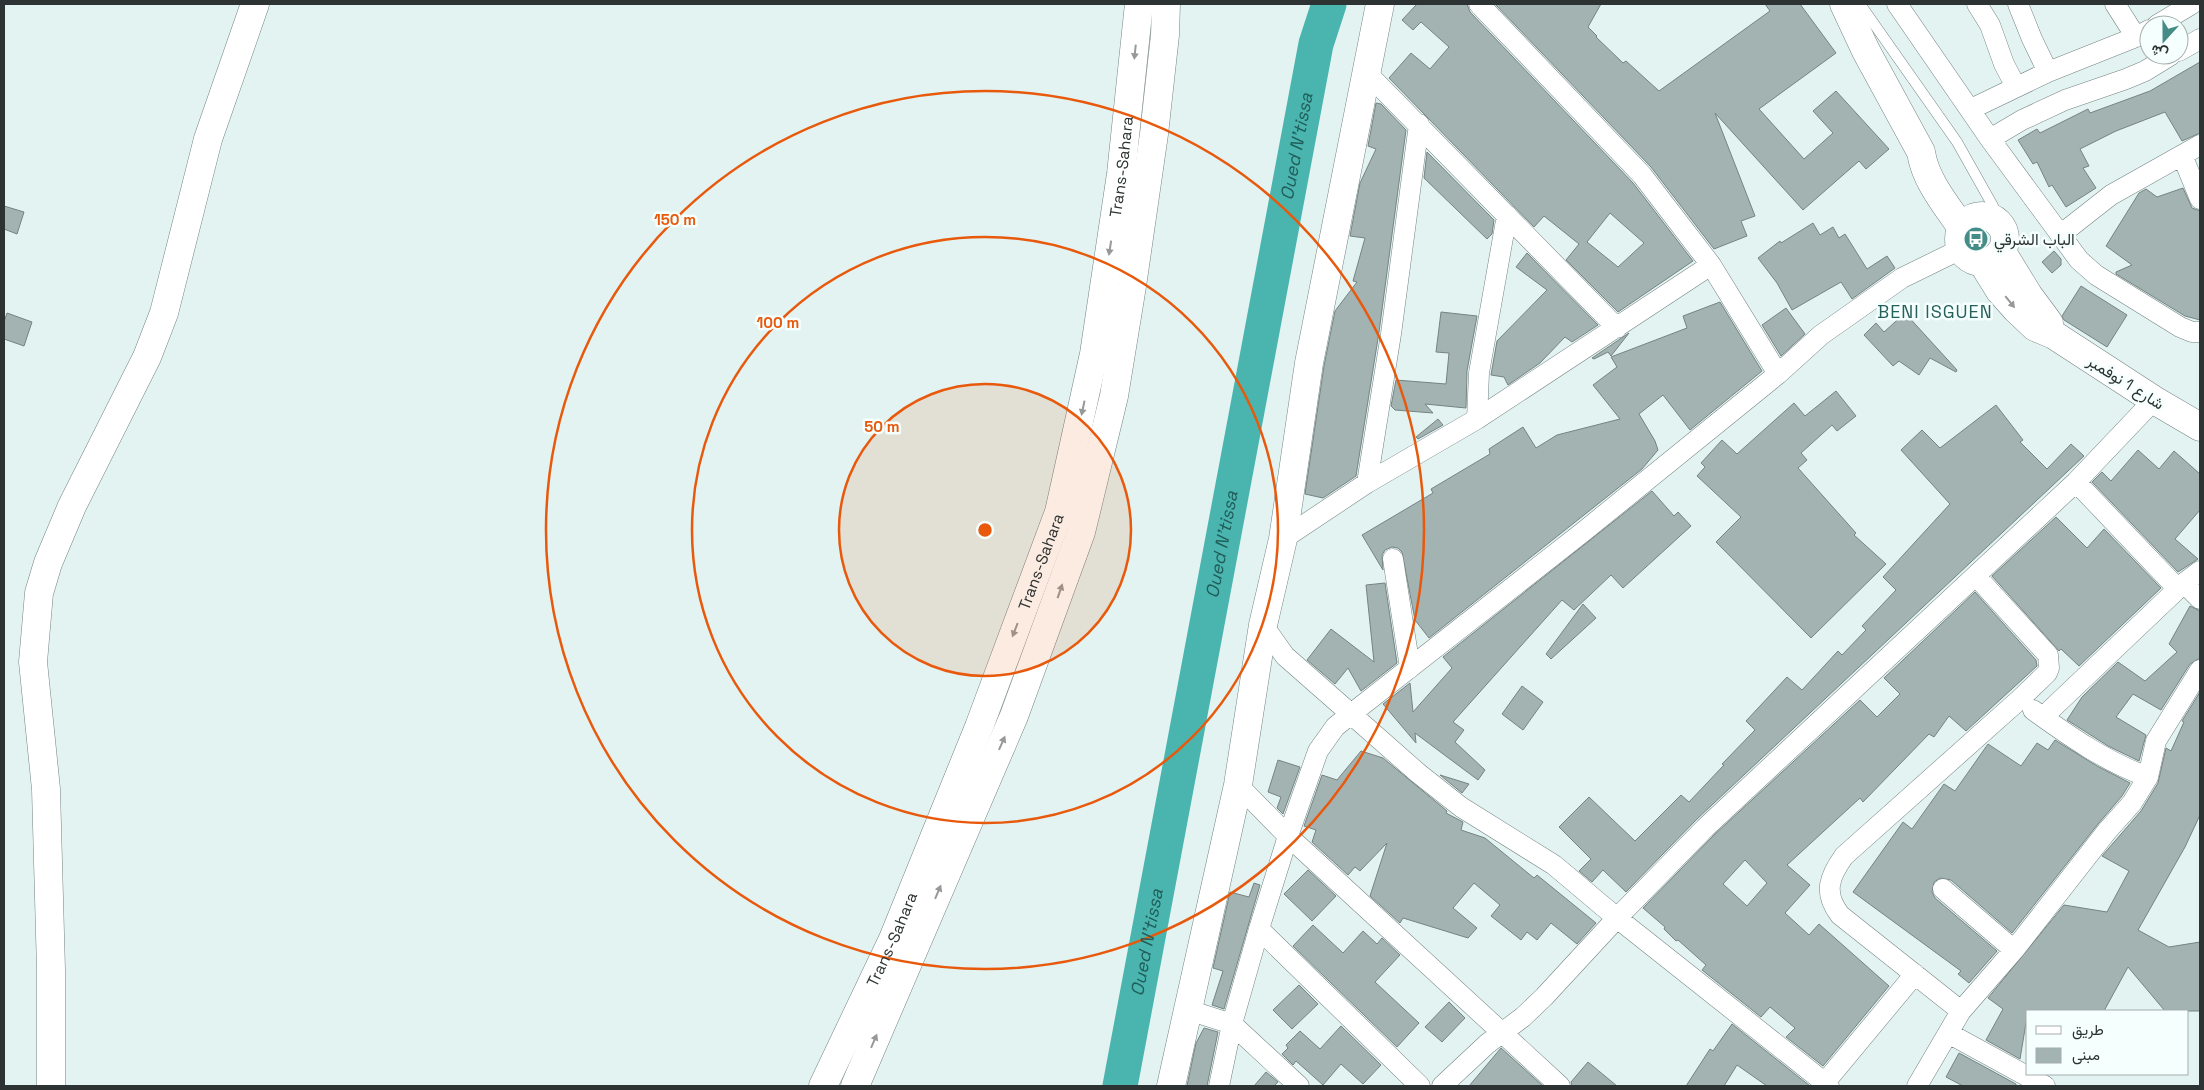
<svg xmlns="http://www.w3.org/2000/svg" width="2204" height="1090" font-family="'Space Grotesk',Vazirmatn,sans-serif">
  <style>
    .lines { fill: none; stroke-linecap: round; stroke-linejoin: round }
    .river { stroke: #49b5ae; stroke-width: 35 }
    .building { fill: #a3b3b2; stroke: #758483; fill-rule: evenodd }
    .lane-casing { stroke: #748482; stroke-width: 11 }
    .street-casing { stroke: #748482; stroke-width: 21 }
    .secondary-casing { stroke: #748482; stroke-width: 29 }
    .highway-casing { stroke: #748482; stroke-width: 29 }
    .lane { stroke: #fff; stroke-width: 10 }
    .street { stroke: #fff; stroke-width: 20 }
    .secondary { stroke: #fff; stroke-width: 28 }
    .highway { stroke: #fff; stroke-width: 28 }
    .oneway { fill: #969998 }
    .ring { fill: none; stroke: #e8590c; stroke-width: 2.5 }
    .labels { text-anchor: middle; stroke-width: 5; stroke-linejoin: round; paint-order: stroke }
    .street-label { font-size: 16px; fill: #2d3332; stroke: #f5fffe }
    .poi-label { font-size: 16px; fill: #2d3332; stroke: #f5fffe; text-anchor: start }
    .water-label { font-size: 18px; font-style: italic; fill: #215d5a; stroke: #f5fffe }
    .neighbourhood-label { font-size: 18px; letter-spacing: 1px; fill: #26605c; stroke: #f5fffe }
    .centre { fill: #e8590c; stroke: #f5fffe; stroke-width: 2.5 }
    .ring-label { font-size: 15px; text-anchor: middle; font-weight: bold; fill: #e8590c; stroke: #f5fffe; stroke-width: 5; stroke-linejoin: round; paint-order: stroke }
  </style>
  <rect width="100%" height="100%" fill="#e2f3f2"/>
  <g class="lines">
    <!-- river -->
    <path class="river" id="s1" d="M 1120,1086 L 1316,44 L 1329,4"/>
  </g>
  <!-- building -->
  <path class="building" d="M 1417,4 L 1467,4 L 1470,12 L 1633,183 L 1693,261 L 1618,312 L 1566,260 L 1579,244 L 1544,216 L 1534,227 L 1389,78 L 1411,53 L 1430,69 L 1449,47 L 1421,22 L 1413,30 L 1402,20 ZM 1610,213 L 1644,243 L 1618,267 L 1587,242 Z
    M 1495,4 L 1601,4 L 1588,27 L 1597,36 L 1596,37 L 1623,63 L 1626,61 L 1659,91 L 1770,11 L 1765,4 L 1800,4 L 1836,53 L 1759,109 L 1804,159 L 1833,133 L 1813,111 L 1836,91 L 1889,149 L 1866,169 L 1859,161 L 1803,210 L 1715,113 L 1755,216 L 1741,221 L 1747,236 L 1714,249 L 1651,167 Z
    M 2200,62 L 2200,133 L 2182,141 L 2165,112 L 2116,131 L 2080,149 L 2089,166 L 2083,168 L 2096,188 L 2066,207 L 2052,185 L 2049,187 L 2037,162 L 2033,164 L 2018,140 L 2037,129 L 2040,133 L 2088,109 L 2090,113 L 2150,91 Z
    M 1376,103 L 1381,104 L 1406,130 L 1379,332 L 1356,476 L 1323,498 L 1305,494 L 1324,366 L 1335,311 L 1357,282 L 1353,281 L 1365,238 L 1350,236 L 1360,183 L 1376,149 L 1368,146 Z
    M 1427,152 L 1494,220 L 1492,234 L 1487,239 L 1424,178 Z
    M 2183,188 L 2192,208 L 2200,211 L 2200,320 L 2185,316 L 2116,274 L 2116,272 L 2132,265 L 2106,246 L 2139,193 L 2146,189 L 2157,197 Z
    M 4,206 L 24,212 L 17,234 L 4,229 Z
    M 1813,223 L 1820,235 L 1833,227 L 1839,238 L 1845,234 L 1867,269 L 1887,256 L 1895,268 L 1852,299 L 1841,282 L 1792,310 L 1777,283 L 1758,258 L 1780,241 L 1781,243 Z
    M 2054,251 L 2061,259 L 2061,265 L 2052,273 L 2042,262 Z
    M 1527,253 L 1598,325 L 1572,342 L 1565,337 L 1540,363 L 1508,385 L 1504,377 L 1491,375 L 1497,341 L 1547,290 L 1516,267 Z
    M 2081,286 L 2127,315 L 2107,347 L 2064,320 L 2062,316 Z
    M 1720,302 L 1762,371 L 1690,430 L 1663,395 L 1639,414 L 1655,441 L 1658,450 L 1642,469 L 1429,638 L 1415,620 L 1402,552 L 1398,548 L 1392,547 L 1385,550 L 1382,555 L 1383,570 L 1362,535 L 1433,493 L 1431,489 L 1490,454 L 1489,449 L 1523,427 L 1536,448 L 1557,435 L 1620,419 L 1593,385 L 1617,367 L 1611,357 L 1687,328 L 1683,316 Z
    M 1786,308 L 1805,334 L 1781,356 L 1762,325 Z
    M 1441,312 L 1477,316 L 1467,371 L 1466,408 L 1425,404 L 1433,413 L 1395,410 L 1391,406 L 1396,380 L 1446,384 L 1449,353 L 1436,352 Z
    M 7,313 L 32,322 L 24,346 L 4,339 L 4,322 Z
    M 1905,313 L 1957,370 L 1956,372 L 1930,358 L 1919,375 L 1899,361 L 1893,366 L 1864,335 L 1876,323 L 1884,332 Z
    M 1629,333 L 1611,356 L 1608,352 L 1594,359 L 1592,358 Z
    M 1836,391 L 1856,416 L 1837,431 L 1832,425 L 1801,453 L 1807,460 L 1798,468 L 1856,533 L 1854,535 L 1886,564 L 1811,638 L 1716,542 L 1741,517 L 1697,476 L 1705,467 L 1701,463 L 1722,440 L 1737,454 L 1794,403 L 1805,416 Z
    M 1996,405 L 2023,440 L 2020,442 L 2047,469 L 2071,444 L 2084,456 L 1697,819 L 1626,892 L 1603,870 L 1592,882 L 1579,871 L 1591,859 L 1559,827 L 1589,797 L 1635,841 L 1681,795 L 1689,802 L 1724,765 L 1722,764 L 1755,730 L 1746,721 L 1787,677 L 1802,690 L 1838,651 L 1842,655 L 1866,630 L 1862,626 L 1896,590 L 1883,577 L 1950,504 L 1901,450 L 1922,430 L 1940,448 Z
    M 1438,419 L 1443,425 L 1418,439 L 1416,437 Z
    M 2138,450 L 2159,469 L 2174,451 L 2200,474 L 2200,510 L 2175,539 L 2198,559 L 2178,572 L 2092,482 L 2102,472 L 2111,481 Z
    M 1652,491 L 1674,516 L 1678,512 L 1691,526 L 1623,588 L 1611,575 L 1574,610 L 1562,600 L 1453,722 L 1464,730 L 1455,742 L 1485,770 L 1478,780 L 1415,733 L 1416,743 L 1383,704 L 1410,683 L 1413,712 L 1452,668 L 1443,657 Z
    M 2056,517 L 2087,548 L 2104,529 L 2161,588 L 2079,666 L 2061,649 L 2059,651 L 1992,576 Z
    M 1385,583 L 1397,663 L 1361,691 L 1348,668 L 1335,684 L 1307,660 L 1331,629 L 1374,662 L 1366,585 Z
    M 1975,592 L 2036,660 L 2037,666 L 1966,731 L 1949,716 L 1934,737 L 1929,734 L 1863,802 L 1860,798 L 1787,865 L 1810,885 L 1785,913 L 1809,935 L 1819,924 L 1889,986 L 1823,1066 L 1786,1037 L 1795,1028 L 1770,1007 L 1761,1017 L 1702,970 L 1706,965 L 1678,940 L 1676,941 L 1664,929 L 1665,927 L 1643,908 L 1713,836 L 1860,700 L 1877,717 L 1900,694 L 1884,678 ZM 1745,860 L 1767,883 L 1747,906 L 1723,884 Z
    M 1583,604 L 1596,618 L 1551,659 L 1546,654 Z
    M 2190,606 L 2200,611 L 2200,658 L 2190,664 L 2161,710 L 2133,694 L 2116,717 L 2146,735 L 2139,761 L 2108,746 L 2067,720 L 2082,697 L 2118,662 L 2145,681 L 2177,652 L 2169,644 Z
    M 1522,686 L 1543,702 L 1523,730 L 1502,714 Z
    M 2200,692 L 2200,815 L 2185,847 L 2138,930 L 2169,947 L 2200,942 L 2200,1011 L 2165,1011 L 2128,967 L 2104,1011 L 2028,1011 L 2020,1059 L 1986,1040 L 2003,1009 L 1988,998 L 2064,905 L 2107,912 L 2129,871 L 2102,856 L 2141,811 L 2158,783 L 2166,748 L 2171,751 L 2184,722 L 2182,721 Z
    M 2055,740 L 2097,766 L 2130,783 L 2122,796 L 2098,824 L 2012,933 L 1951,880 L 1940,878 L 1934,882 L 1932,892 L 1935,898 L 1997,951 L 1969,983 L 1958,974 L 1961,971 L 1853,892 L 1903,822 L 1912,829 L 1944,784 L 1955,791 L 1988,744 L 2021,766 L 2037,743 L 2048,750 Z
    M 1361,751 L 1383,758 L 1447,811 L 1446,813 L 1463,822 L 1461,830 L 1485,838 L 1534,878 L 1537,875 L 1596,923 L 1577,944 L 1551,923 L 1537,940 L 1527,932 L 1521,940 L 1491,916 L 1500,905 L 1474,883 L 1453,908 L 1477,928 L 1468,938 L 1403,918 L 1400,923 L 1370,896 L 1387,843 L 1360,871 L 1355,867 L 1348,875 L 1312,842 L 1316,830 L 1304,826 L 1322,775 L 1337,780 Z
    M 1278,760 L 1300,767 L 1283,814 L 1277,808 L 1281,797 L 1268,792 Z
    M 1440,775 L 1469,784 L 1462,793 Z
    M 1308,870 L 1336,896 L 1312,921 L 1284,894 Z
    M 1254,883 L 1260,885 L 1224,1009 L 1212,1005 L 1223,971 L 1213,968 L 1230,892 L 1249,897 Z
    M 1313,925 L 1343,953 L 1363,931 L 1377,944 L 1382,938 L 1400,955 L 1375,982 L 1419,1023 L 1397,1047 L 1293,946 Z
    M 1299,985 L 1318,1004 L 1292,1029 L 1273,1010 Z
    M 1449,1002 L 1465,1018 L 1442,1042 L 1425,1027 Z
    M 1732,1024 L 1810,1086 L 1767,1086 L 1737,1065 L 1724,1086 L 1686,1086 L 1710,1049 L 1713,1051 Z
    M 1341,1026 L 1381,1065 L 1363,1084 L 1341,1064 L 1323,1085 L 1296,1061 L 1293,1065 L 1282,1054 L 1288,1048 L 1286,1045 L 1300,1031 L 1320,1049 Z
    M 1204,1028 L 1218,1032 L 1207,1086 L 1187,1086 L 1196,1043 Z
    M 1501,1048 L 1543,1086 L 1469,1086 Z
    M 1959,1053 L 2016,1084 L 2016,1086 L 1963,1086 L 1946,1077 Z
    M 1588,1062 L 1617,1086 L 1572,1086 L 1571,1082 Z
    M 1266,1072 L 1278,1082 L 1274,1086 L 1254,1086 Z"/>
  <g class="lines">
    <defs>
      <path id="lane" d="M 1860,4 L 1957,142 L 1993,206 L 1999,222"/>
      <path id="street" d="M 1479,4 L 1642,175 L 1711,265 L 1778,374
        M 1897,4 L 1990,139 L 2079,260 L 2096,275 L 2180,327 L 2192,332 L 2200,332
        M 1977,4 L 1990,25 L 2004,64 L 2016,87
        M 2018,4 L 2032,39 L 2048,72
        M 2115,4 L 2136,37
        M 2157,25 L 2192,4
        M 2179,51 L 2200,39
        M 1365,71 L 1617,328
        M 1971,109 L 2048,72 L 2136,37 L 2149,30
        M 1990,139 L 2022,120 L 2065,100 L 2126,79 L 2145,71 L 2171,55
        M 2182,155 L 2200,199
        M 2060,235 L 2111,195 L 2200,145
        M 1477,419 L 1479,373 L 1507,215
        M 2076,482 L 2178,589
        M 1367,483 L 1391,334 L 1419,124
        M 1283,539 L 1367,483 L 1477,419 L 1711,265
        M 1393,559 L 1410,668
        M 2200,571 L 2184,583 L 2200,599
        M 1263,625 L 1285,656 L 1351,714 L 1583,532 L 1778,374 L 1821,335 L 1902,278 L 1961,249
        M 2033,710 C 2069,736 2106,762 2148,777
        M 2043,717 L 2184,583
        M 1238,785 L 1288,836 L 1560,1086
        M 1943,889 L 2014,950
        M 1259,929 L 1420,1086
        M 1188,1010 L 1232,1024 L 1299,1086
        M 1961,1011 L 1840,915 C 1823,893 1829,877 1844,856 L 2019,700 L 2047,673 L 2049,668 L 2048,655 L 1976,576
        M 1948,1033 L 2045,1086
        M 1219,1086 L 1232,1024 L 1259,929 L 1288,836 L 1318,751 L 1335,727 L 1351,714 L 1418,773 L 1461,807 L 1554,865 L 1617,918 L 1829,1086
        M 1442,1086 L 1487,1044 L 1523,1017 L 1544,997 L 1617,918 L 1705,828 L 2076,482 L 2154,400
        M 1822,1086 L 1915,974
        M 1917,1086 L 1961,1011 L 2014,950 L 2107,831 L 2132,803 L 2148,777 L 2156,741 L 2200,670"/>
      <path id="secondary" d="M 1844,4 L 1866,51 L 1921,152 C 1925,180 1946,205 1962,228
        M1959 239a23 23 0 1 1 46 0a23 23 0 1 1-46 0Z
        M 2002,252 L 2029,296 L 2049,323
        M 1982,262 L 2000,291 L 2016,309 L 2035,327 L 2054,335 L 2154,400 L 2200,427
        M 51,1086 L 51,970 L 46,789 L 33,662 L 39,593 L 48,563 L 72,506 L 147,357 L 164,313 L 208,139 L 255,4
        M 1171,1086 L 1238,785 L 1263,625 L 1283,539 L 1309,363 L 1380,4"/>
      <g id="highway">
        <path id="s2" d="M 823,1086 L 893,939 L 979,727 L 1059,512 L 1094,354 L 1121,174 L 1139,4"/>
        <path d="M 855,1086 L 1014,716 L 1081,532 L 1114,396 L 1132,286 L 1154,134 L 1165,35 L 1166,4"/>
      </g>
    </defs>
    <!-- lane casing -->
    <use href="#lane" class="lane-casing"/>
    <!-- street casing -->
    <use href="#street" class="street-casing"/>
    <!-- secondary casing -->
    <use href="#secondary" class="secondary-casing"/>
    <!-- highway casing -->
    <use href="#highway" class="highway-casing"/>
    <!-- lane -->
    <use href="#lane" class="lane"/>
    <!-- street -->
    <use href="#street" class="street"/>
    <!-- secondary -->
    <use href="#secondary" class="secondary"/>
    <!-- highway -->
    <use href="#highway" class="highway"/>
  </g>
  <!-- one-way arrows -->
  <defs><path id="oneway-solid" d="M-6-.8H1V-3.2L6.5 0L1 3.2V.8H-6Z" transform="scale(1.25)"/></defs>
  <g class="oneway">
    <use href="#oneway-solid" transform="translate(1135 52) rotate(96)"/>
    <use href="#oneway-solid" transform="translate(1110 248) rotate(99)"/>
    <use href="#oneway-solid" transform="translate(2010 302) rotate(51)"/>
    <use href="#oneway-solid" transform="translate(1083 408) rotate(102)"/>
    <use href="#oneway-solid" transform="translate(1060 591) rotate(-71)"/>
    <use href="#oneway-solid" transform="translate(1015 630) rotate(111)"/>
    <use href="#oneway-solid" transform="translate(1002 743) rotate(-66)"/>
    <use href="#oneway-solid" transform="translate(938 892) rotate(-67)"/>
    <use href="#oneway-solid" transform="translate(874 1041) rotate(-67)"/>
  </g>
  <!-- distance rings -->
  <circle cx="985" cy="530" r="146" fill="#e8590c" fill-opacity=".12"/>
  <g class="ring">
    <circle cx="985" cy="530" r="146"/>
    <circle cx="985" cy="530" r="293"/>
    <circle cx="985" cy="530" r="439"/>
  </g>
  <!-- icons -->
  <defs>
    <symbol id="bus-disc" viewBox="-11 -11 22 22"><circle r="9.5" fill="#458c87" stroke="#f5fffe"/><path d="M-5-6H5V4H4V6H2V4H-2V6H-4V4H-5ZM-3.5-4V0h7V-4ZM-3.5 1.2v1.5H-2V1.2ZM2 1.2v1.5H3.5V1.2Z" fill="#fff"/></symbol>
  </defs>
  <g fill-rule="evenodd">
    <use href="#bus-disc" x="1962" y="225" width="28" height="28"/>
  </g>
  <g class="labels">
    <!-- street labels -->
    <g class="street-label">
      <text dy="6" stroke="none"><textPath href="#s2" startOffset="972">Trans-Sahara</textPath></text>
      <text transform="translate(2126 382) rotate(32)" y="6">شارع 1 نوفمبر</text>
      <text dy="6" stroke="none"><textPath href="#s2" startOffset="568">Trans-Sahara</textPath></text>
      <text dy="6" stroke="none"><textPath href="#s2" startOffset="162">Trans-Sahara</textPath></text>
    </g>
    <!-- poi labels -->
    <g class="poi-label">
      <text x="1994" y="245">الباب الشرقي</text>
    </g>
    <!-- water labels -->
    <g class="water-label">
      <text dy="6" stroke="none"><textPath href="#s1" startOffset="956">Oued N'tissa</textPath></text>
      <text dy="6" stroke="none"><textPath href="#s1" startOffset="551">Oued N'tissa</textPath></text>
      <text dy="6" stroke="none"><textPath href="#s1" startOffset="146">Oued N'tissa</textPath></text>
    </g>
    <!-- neighbourhood labels -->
    <g class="neighbourhood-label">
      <text x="1935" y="318">BENI ISGUEN</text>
    </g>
  </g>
  <circle cx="985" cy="530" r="8" class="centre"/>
  <g class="ring-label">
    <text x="675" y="225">150 m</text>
    <text x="778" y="328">100 m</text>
    <text x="882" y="432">50 m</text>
  </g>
  <!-- border -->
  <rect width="2204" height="1090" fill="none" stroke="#2d3332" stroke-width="10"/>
  <!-- legend -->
  <rect x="2026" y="1010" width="162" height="65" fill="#f5fffe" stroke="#a5adac"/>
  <rect x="2036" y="1026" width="25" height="8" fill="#ffffff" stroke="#a5adac"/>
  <text x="2072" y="1035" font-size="15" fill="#2d3332">طريق</text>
  <rect x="2036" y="1048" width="25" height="15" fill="#a3b3b2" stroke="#a5adac"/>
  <text x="2072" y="1060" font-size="15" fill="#2d3332">مبنى</text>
  <!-- north arrow -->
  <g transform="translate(2164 40) rotate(201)"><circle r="24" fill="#f5fffe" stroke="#a5adac"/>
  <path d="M0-4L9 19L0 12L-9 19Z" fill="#458c87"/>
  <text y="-8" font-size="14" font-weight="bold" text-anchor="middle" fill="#2d3332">ش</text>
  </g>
</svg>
